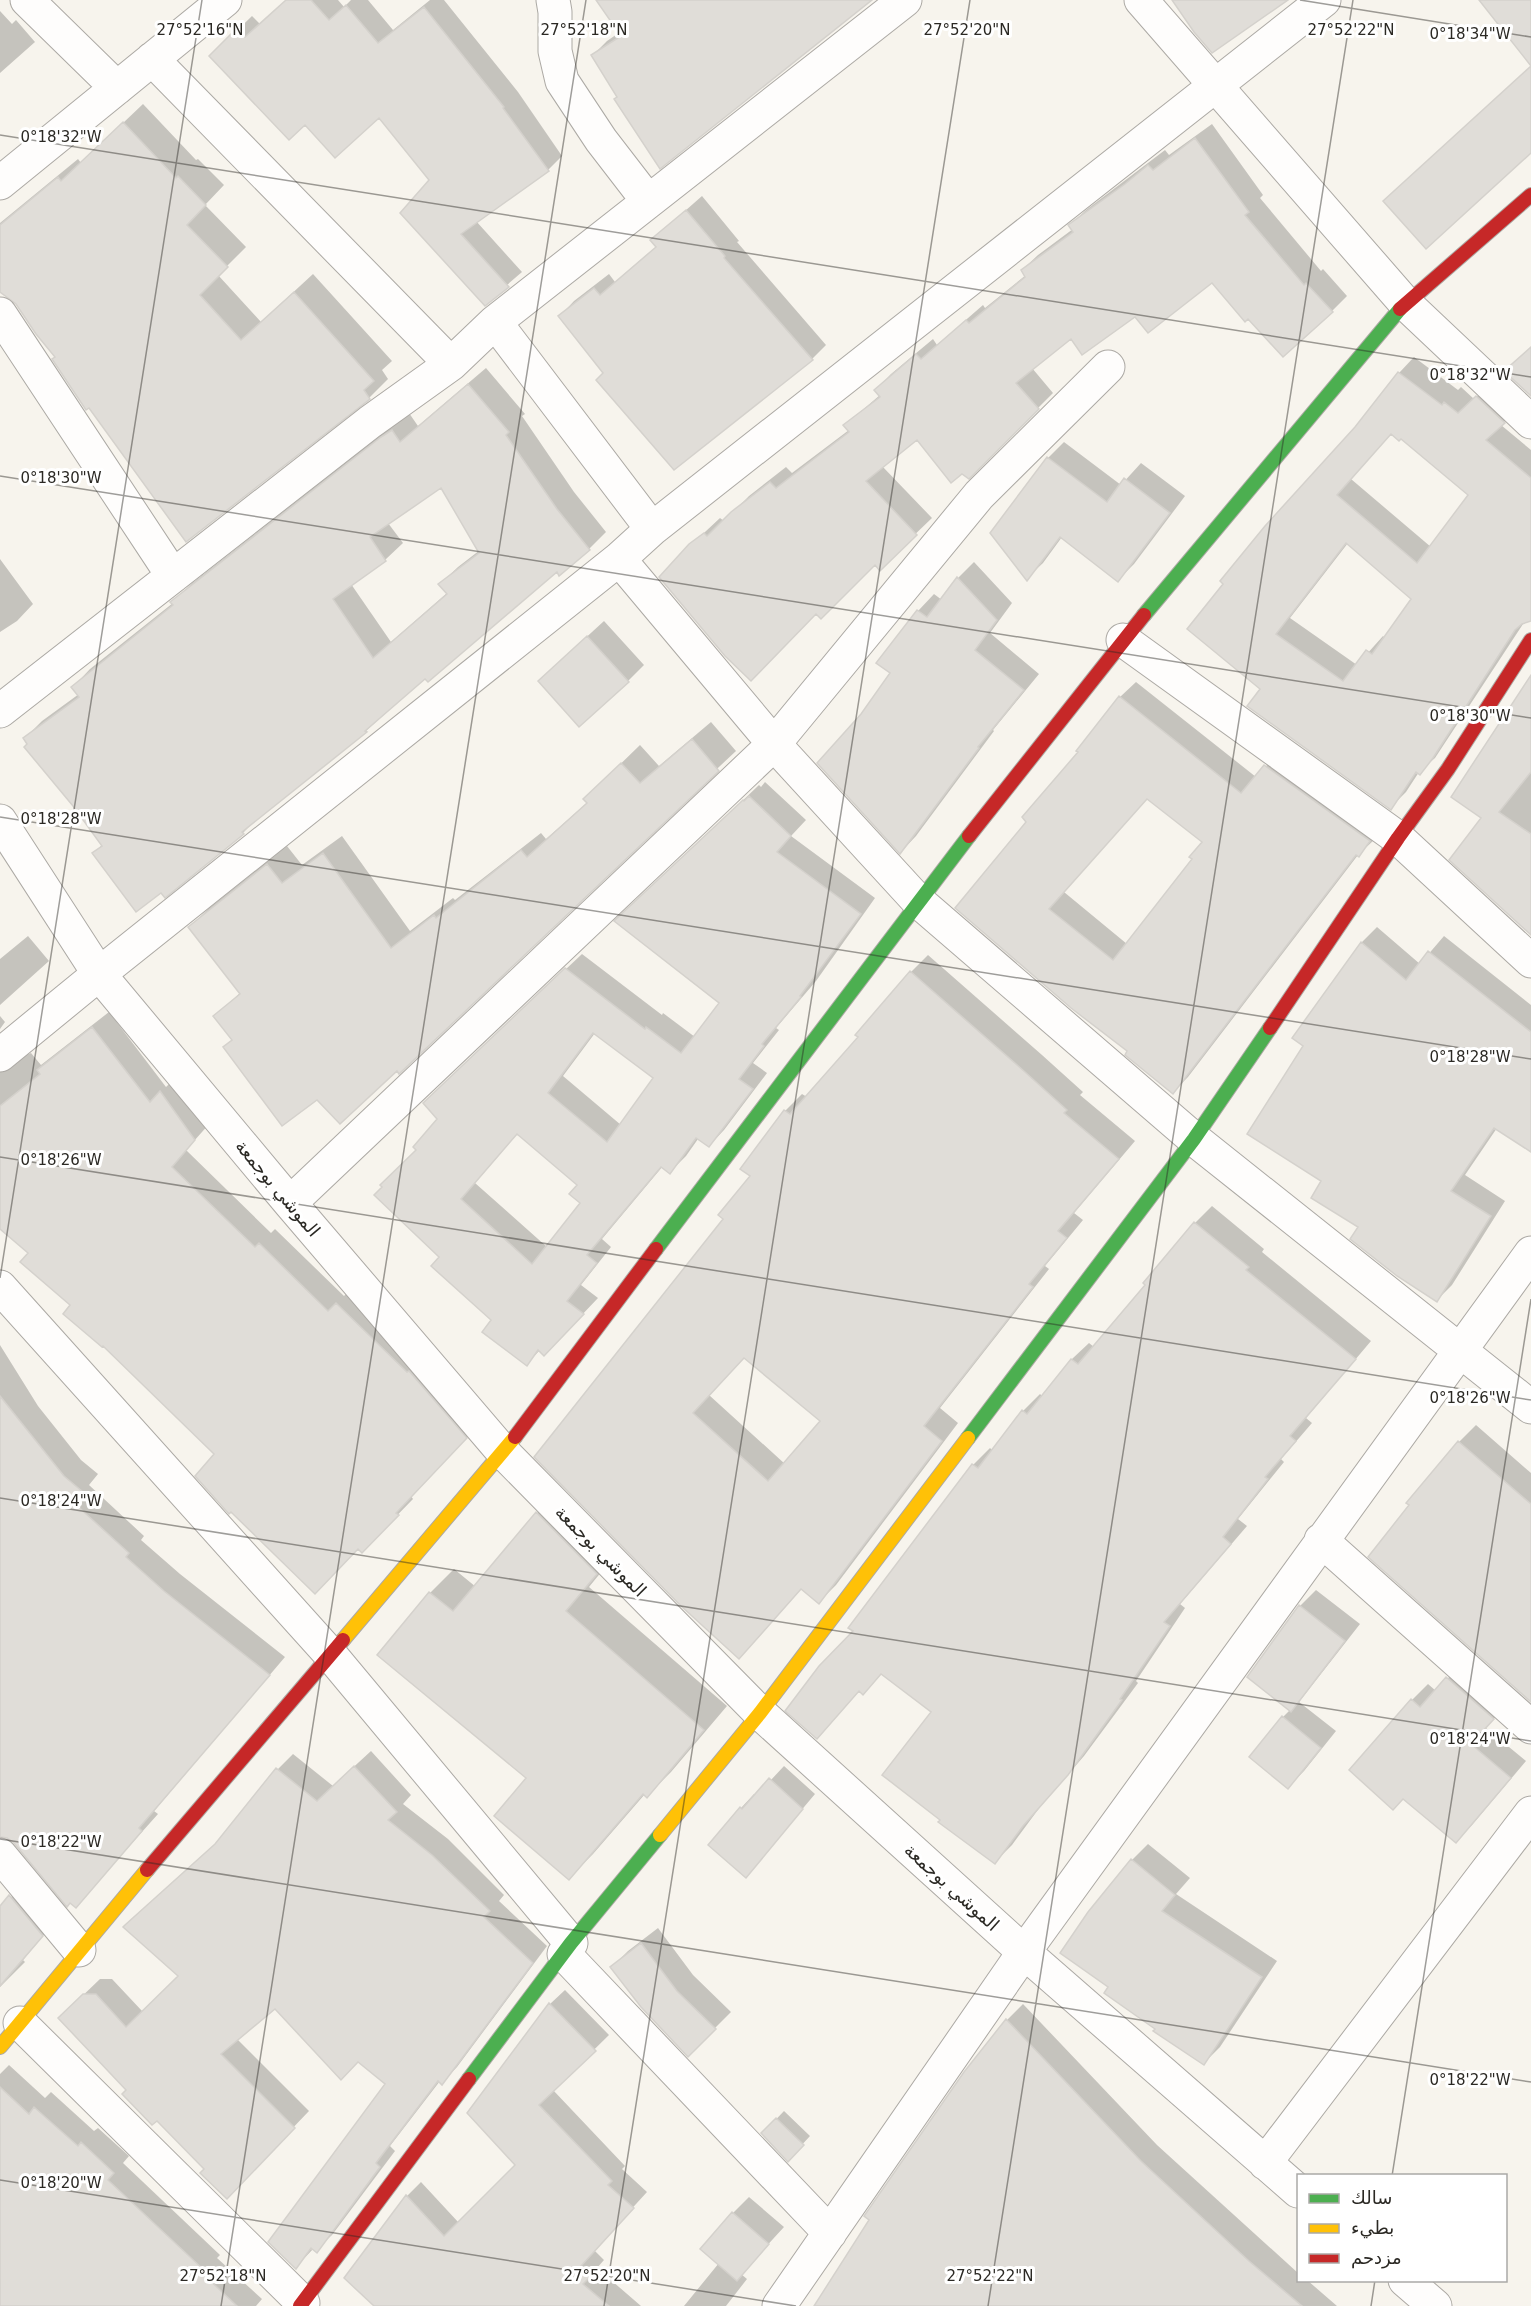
<svg xmlns="http://www.w3.org/2000/svg" width="1531" height="2306" viewBox="0 0 1531 2306" font-family="'DejaVu Sans',Vazirmatn,sans-serif">
	<style>
		.shadow { fill: #0003; fill-rule: evenodd }
		.building { fill: #e0ddd8; stroke: #d4d1cc; stroke-width: 1.5; fill-rule: evenodd }
		.lines { fill: none; stroke-linecap: round; stroke-linejoin: round }
		.street-casing { stroke: #aca9a4; stroke-width: 35 }
		.fast-casing { stroke: #aca9a4; stroke-width: 16 }
		.slow-casing { stroke: #aca9a4; stroke-width: 16 }
		.jam-casing { stroke: #aca9a4; stroke-width: 16 }
		.street { stroke: #fefdfc; stroke-width: 33 }
		.fast { stroke: #4caf50; stroke-width: 14 }
		.slow { stroke: #ffc107; stroke-width: 14 }
		.jam { stroke: #c62828; stroke-width: 14 }
		.ticks { fill: none; stroke: #2b2924; stroke-width: 1.5; stroke-opacity: 0.45 }
		.labels { text-anchor: middle; dominant-baseline: central; stroke-width: 6; stroke-linejoin: round; paint-order: stroke }
		.street-label { font-size: 18px; fill: #2b2924; stroke: #fff }
		.ticks-label { font-size: 15px; text-anchor: middle; fill: #2b2924; stroke: #fff; stroke-width: 6; stroke-linejoin: round; paint-order: stroke }
	</style>
	<rect width="100%" height="100%" fill="#f7f4ed"/>
	<path class="shadow" d="M287,0h51l6,7 7,-7h17l25,30 37,-30h14l74,92 44,64 -14,14 -72,51 46,51 -37,32 -54,-124 -52,-64 -74,7 -94,-67 41,-40 8,8z
		M597,0h273l-251,96 -27,-40 15,-15 13,-9z
		M0,11l12,13 4,-4 19,22 -35,31z
		M143,104l53,56 2,-1 26,26 -19,20 41,42 -28,28 43,47 52,-48 79,87 -10,9 6,9 -19,19 -312,-41 -20,-24 -37,-52v-58l78,-64 3,4z
		M1212,124l51,71 -3,3 61,73 2,-2 24,27 -15,15 -120,-31 -77,35 -64,22 -39,31 21,25 -84,84 -51,-39 -36,28 50,52 -52,50 -5,-5 -59,49 -125,-67 29,-27 4,3 25,-25 37,-29 6,6 57,-43 -4,-5 35,-30 -4,-5 15,-16 42,-35 4,6 46,-40 2,3 41,-33 -4,-5 16,-15 35,-26 -3,-4 16,-15 79,-60 4,5z
		M702,196l37,45 -2,1 89,103 -14,14 -208,14 -44,-57 14,-15 35,-27 6,8 42,-36 -5,-6z
		M1414,357l44,33 3,-3 13,12 19,-17 26,25 -18,18 30,25v170l-6,1 -90,137 -16,14 -13,20 -16,16 -128,-119 -73,-60 167,-201 43,-55zM1392,433l9,4 69,58 -39,52 -80,-68zM1348,543l65,56 -28,39 -2,-2 -26,29 -67,-47z
		M486,368l39,46 -3,2 52,76 32,40 -17,17 -32,21 -132,107 -59,54 -106,84 -17,18 -82,58 -67,-38 8,-8 -77,-107 17,-17 37,-27 -6,-7 17,-18 83,-66 17,-18 210,-165 9,-7 9,13zM441,486l39,64 -22,17 -18,17 7,9 -56,49 -40,-58 34,-24 18,-17 -15,-20z
		M1064,442l57,43 20,-22 44,33 -51,68 -16,16 -56,-43 -19,26 -16,15 21,-120z
		M0,559l33,45 -16,17 -17,11z
		M974,562l38,41 -22,30 49,41 -46,56 1,1 -78,105 -15,16 -39,-137 30,-42 -14,-11 40,-51 16,-17 8,6 16,-22z
		M604,621l40,44 -16,16 -72,-16z
		M1531,677v256l-48,-115z
		M1136,682l120,95 25,-27 93,90 -16,15 -170,222 -15,15 -43,-41 -173,-143 71,-86 92,-125zM1148,797l56,45 -10,17 -67,85 -63,-52z
		M711,722l25,29 -339,318 -80,29 -92,-51 8,-8 -18,-23 26,-24 -51,-65 18,-18 79,-63 15,19 40,-29 68,95 43,-33 2,2 86,-67 5,6 42,-37 15,-21 37,-36 19,21z
		M765,782l41,38 -15,16 84,62 -59,83 -40,47 3,2 -26,33 14,10 -43,57 -15,16 -11,-7 -12,17 -16,16 -7,-6 -61,73 9,8 -30,38 17,13 -38,40 -20,12 -13,14 -34,-44 -75,-170 21,-31 2,-32 141,-133 80,61 1,-2 32,24 27,-35 -90,-96 127,-121 2,2zM595,1033l60,45 -34,47 -58,-49zM518,1133l61,51 3,19 -35,44 -72,-64z
		M1377,927l43,37 24,-28 87,69v145l-34,-22 -32,47 40,26 -53,84 -15,15 -77,-73 -37,-46 -18,-136 -11,-7 68,-96z
		M28,936l21,25 -49,44v-46z
		M928,955l114,100 41,37 -3,3 55,46 -61,72 9,7 -38,46 4,3 -109,139 18,15 -122,162 -17,17 -17,-14 -46,52 -220,-183 189,-238 27,-44 33,-64 17,-17 5,3 53,-60 51,-65zM745,1356l77,65 -37,43 -76,-69z
		M109,1012l57,75 10,-10 34,46 -24,27 85,83 4,-4 69,67 8,-8 129,134 -70,74 2,3 -35,36 -162,-82 -144,-148 -42,-52 -30,-26v-178l19,9 12,-5 10,12z
		M0,1016l5,6 -5,7z
		M1212,1206l52,43 -2,3 109,89 -65,77 6,5 -31,36 3,3 -46,57 9,7 -67,78 5,4 -49,73 2,2 -54,73 -44,51 -28,38 -17,17 -62,-150 -51,-39 -19,20 -3,-3 -43,47 38,-106 118,-166 17,-17 3,3 30,-40 17,-17 3,3 29,-38 17,-16 5,4 53,-62 -2,-2 50,-60z
		M0,1345l38,61 43,54 17,14 -9,11 55,51 -3,4 39,34 105,83 -131,154 4,3 -82,92 -61,-64 -15,-8z
		M1476,1425l55,48v227l-72,-258z
		M561,1490l59,59 -31,38 138,119 -56,66 -24,24 -2,-2 -52,60 -24,24 -41,-101 -149,-122 51,-62 24,-24 22,18 61,-74z
		M1316,1590l44,34 -61,78 37,29 -32,40 -16,16 -5,-70 8,-8 -42,-32 51,-71z
		M1463,1662l45,40 -22,26 40,33 -54,64 -16,16 -53,-44 9,-97 16,-16 8,7z
		M371,1751l40,44 -8,9 45,35 56,56 -5,6 48,45 -90,121 -15,16 -2,-2 -50,65 5,5 -63,84 -16,15 -2,-2 -18,19 91,-183 -29,-24 -83,-53 -38,32 72,72 -67,70 -36,-12 -78,-79 -52,-88 24,-23h12l31,33 37,-36 41,-137 57,-70 15,-15 40,32z
		M784,1766l31,28 -69,82 -36,-32 31,-36 13,-14 2,2z
		M1148,1844l42,34 -14,16 101,67 -57,86 -16,16 -94,-76 22,-127z
		M26,1881l31,38 -34,41 2,2 -25,25v-78z
		M658,1928l35,47 38,37 -43,43 -76,-88 16,-16z
		M565,1990l44,45 -56,55 72,76 -3,3 25,23 -53,58 10,10 -7,8 44,38h-265l31,-110 14,-14 38,41 58,-58 -48,-52 81,-109z
		M1023,2004l134,141 141,128v7h9l30,26h-521l191,-286z
		M9,2065l36,33 6,-6 43,39 4,-3 31,28 -6,7 97,92 -3,3 45,41 -6,7h-256v-232z
		M784,2111l26,25 -22,24 -25,-27z
		M749,2197l35,30 -43,47 6,5 -21,27h-42l35,-43 14,-50z"/>
	<path class="building" d="M286,0h25l18,20 17,-15 32,38 46,-36 80,100 -1,1 46,63 -88,63 48,53 -24,19 -85,-93 29,-33 -50,-62 -44,40 -30,-33 -16,15 -80,-84 27,-27 9,8z
		M596,0h276l-212,169 -46,-70 3,-2 -26,-42 30,-19z
		M1172,0h116l-76,53 -18,-21z
		M1479,0h52v66z
		M1531,66v87l-105,96 -43,-48z
		M123,122l53,56 2,-2 28,29 -19,20 41,42 -28,28 41,45 53,-48 80,89 -10,9 6,9 -184,143 -97,-134 -3,2 -34,-51 3,-2 -19,-23 -20,-30 -16,-12v-67l58,-48 3,4z
		M1195,138l54,74 -4,3 59,70 2,-2 27,29 -50,45 -35,-38 -3,3 -33,-39 -64,50 -13,-16 -53,38 -11,-16 -55,44 23,26 -70,70 -7,-5 -11,9 -34,-43 -51,41 51,54 -37,36 -5,-6 -54,54 -5,-5 -65,67 -26,-25 -66,-79 30,-33 15,-11 3,3 24,-24 39,-30 6,6 73,-56 -6,-7 37,-28 -6,-7 42,-36 5,5 45,-39 3,3 56,-46 -4,-7 52,-38 -5,-7 57,-41 23,-19 5,5z
		M686,210l39,46 -1,2 89,102 -139,110 -78,-90 7,-7 -45,-57 36,-28 6,7 56,-48 -6,-7z
		M1531,347v49l-27,-25z
		M1398,372l44,33 2,-3 14,11 18,-17 29,27 -19,17 45,38v143l-9,3 -7,6 -82,128 -13,17 -4,-3 -25,38 -144,-104 13,-17 -73,-60 36,-45 -3,-3 45,-55 90,-99zM1391,434l8,7 2,-2 67,56 -51,68 -80,-68zM1346,543l65,56 -39,55 -6,-4 -23,31 -67,-47z
		M468,384l41,48 -3,3 51,74 33,41 -31,26 -2,-4 -129,110 -3,-3 -60,52 2,1 -125,100 2,2 -79,64 -4,-5 -25,19 -44,-59 10,-7 -29,-40 -49,-59 3,-3 -4,-6 56,-41 -8,-10 102,-82 -3,-3 211,-165 11,-7 8,12zM441,488l38,65 -41,31 9,10 -74,64 -40,-59 53,-38 -16,-24z
		M1047,457l60,45 17,-24 46,35 -52,69 -58,-45 -33,44 -37,-48z
		M957,577l40,43 -22,30 49,40 -46,57 1,1 -79,106 -83,-91 44,-49 29,-41 -14,-10 41,-53 10,7z
		M587,636l42,46 -50,45 -41,-46z
		M1531,675v97l-32,40 32,22v101l-82,-75 32,-42 -30,-21z
		M1119,696l122,97 23,-28 106,76 -11,16 -3,-2 -183,239 -48,-39 2,-4 -56,-43 -116,-100 71,-86 -4,-5 56,-65 -2,-1zM1147,799l55,43 -13,15 3,2 -79,101 -64,-51z
		M692,739l27,32 -320,303 -2,-3 -57,53 -23,-24 -35,26 -59,-79 9,-7 -19,-24 27,-22 -52,-67 79,-63 15,19 41,-30 68,95 43,-33 2,3 85,-68 6,7 60,-54 -4,-4 38,-36 19,20z
		M749,796l42,40 -14,16 84,62 -61,82 1,1 -39,47 2,2 -25,33 14,10 -44,58 -13,-9 -26,36 -9,-7 -74,88 10,8 -30,38 17,13 -40,42 -6,-6 -11,16 -45,-34 9,-12 -60,-54 8,-9 -65,-62 8,-8 -2,-2 36,-35 -3,-3 24,-28 -14,-16 142,-135 80,61 1,-2 35,26 38,-50 -105,-82 129,-121 1,1zM593,1033l60,45 -46,64 -59,-49zM517,1134l60,51 -8,9 11,9 -48,61 -71,-65z
		M1361,942l45,38 22,-29 103,81v120l-37,-24 -43,63 40,25 -54,86 -40,-26 -47,-37 8,-12 -47,-29 10,-17 -74,-47 56,-88 -11,-8z
		M910,971l115,101 42,38 -3,3 55,46 -61,72 9,7 -38,46 4,3 -109,139 18,15 -123,163 -18,-15 -62,70 -58,-53 -147,-149 189,-238 -5,-4 32,-39 -10,-7 44,-59 6,4 68,-77 -3,-2zM744,1358l76,63 -52,60 -75,-68z
		M92,1027l58,75 10,-11 35,49 -23,27 83,80 4,-4 69,68 8,-8 71,69 2,-1 58,67 -71,75 3,2 -37,38 -4,-4 -43,45 -84,-82 -2,2 -34,-38 19,-22 -111,-108 -1,1 -39,-33 7,-9 -50,-43 8,-9 -28,-24v-123l40,-32 -3,-4z
		M1194,1222l55,45 -3,3 110,89 -66,77 6,5 -31,36 3,2 -45,58 8,7 -67,78 6,4 -50,73 2,1 -54,75 -45,51 -28,38 -57,-42 2,-2 -58,-45 49,-63 -50,-38 -18,21 -4,-4 -42,48 -32,-28 34,-45 34,-35 -5,-3 124,-164 6,4 44,-58 5,4 44,-55 7,5 67,-79 -2,-2z
		M0,1396l64,80 19,16 -10,10 56,51 -3,4 38,34 106,84 -131,153 3,3 -66,77 -6,-5 -3,4 -53,-64 -7,-5 -7,-1z
		M1458,1441l73,63v198l-163,-145 41,-52 -3,-2z
		M536,1512l61,62 -31,37 138,119 -57,68 -4,-4 -74,86 -75,-64 32,-38 -149,-123 52,-63 24,19z
		M1299,1605l46,36 -54,71 -44,-35z
		M1446,1677l48,42 -23,25 40,34 -55,65 -53,-44 -10,11 -44,-40 62,-71 9,8z
		M1282,1716l39,32 -33,41 -39,-32z
		M354,1766l43,46 -9,8 44,35 58,56 -6,6 49,46 -91,122 -4,-4 -62,82 4,4 -63,86 -6,-5 -15,21 -28,-27 117,-158 -27,-22 -17,18 -66,-71 -54,45 74,74 -68,71 -27,-26 4,-4 -47,-48 -5,4 -30,-31 4,-4 -68,-72 25,-24h13l30,33 52,-51 -55,-49 2,-2 90,-81 61,-76 41,33z
		M769,1778l34,31 -57,69 -38,-33 32,-38 2,2z
		M1131,1859l44,36 -13,16 100,66 -58,88 -51,-34 2,-2 -51,-36 4,-6 -48,-34 28,-41z
		M9,1895l34,41 -43,50v-80z
		M641,1943l36,48 39,38 -28,28 -47,-50 -31,-40z
		M549,2003l47,48 -57,54 73,76 -4,4 26,23 -53,58 10,10 -8,8 26,22h-235l-30,-28 62,-83 38,41 71,-71 -48,-52z
		M1006,2019l135,142 108,100 53,45h-488l55,-86 -5,-4 100,-144z
		M0,2087l29,27 5,-7 44,39 3,-4 33,31 -6,7 97,91 -2,3 34,32h-237z
		M776,2118l28,27 -16,17 -27,-29z
		M732,2212l37,32 -32,37 -37,-32z"/>
	<g class="lines">
		<defs>
			<path id="street" d="M27,0l90,88
				M553,0l2,12v39l7,30 39,59 47,61
				M1141,0l264,303 126,119
				M152,59l299,305
				M0,183l225,-183
				M0,314l173,262
				M495,322l157,207
				M619,559l155,185 144,157 276,238 337,268
				M1123,640l275,198 133,123
				M0,711l370,-289 81,-58 44,-42 410,-322
				M0,821l99,153 191,229 213,249 257,261 264,239 274,239
				M0,1055l99,-81 520,-415 33,-30 672,-529
				M290,1203l484,-459 205,-249 129,-128
				M0,1287l330,367 241,289
				M1321,1540l210,187
				M0,1855l79,95
				M564,1954l266,279
				M20,2023l283,280
				M1265,2163l266,-350
				M1405,2280l30,26
				M779,2306l245,-354 507,-699"/>
			<path id="fast" d="M1144,615l256,-306
				M656,1249l313,-413
				M968,1438l226,-299 76,-111
				M469,2079l102,-136 89,-108"/>
			<path id="slow" d="M343,1640l172,-203
				M660,1835l100,-122 208,-275
				M0,2047l147,-177"/>
			<path id="jam" d="M1400,309l131,-114
				M969,836l175,-221
				M1270,1028l128,-190 50,-69 83,-129
				M515,1437l141,-188
				M147,1870l196,-230
				M300,2306l169,-227"/>
		</defs>
		<use href="#street" class="street-casing"/>
		<use href="#fast" class="fast-casing"/>
		<use href="#slow" class="slow-casing"/>
		<use href="#jam" class="jam-casing"/>
		<use href="#street" class="street"/>
		<use href="#fast" class="fast"/>
		<use href="#slow" class="slow"/>
		<use href="#jam" class="jam"/>
	</g>
	<path class="ticks" d="M1300,0l231,37M0,135l1531,242M0,476l1531,242M0,817l1531,242M0,1157l1531,243M0,1278l202,-1278M0,1498l1531,243M0,1839l1531,243M1392,2176l139,-877M0,2180l796,126M221,2306l365,-2306M604,2306l366,-2306M988,2306l365,-2306M1371,2306l4,-26"/>
	<g class="labels">
		<g class="street-label">
			<text transform="translate(278 1188) rotate(50)">الموشي بوجمعة</text>
			<text transform="translate(601 1551) rotate(45)">الموشي بوجمعة</text>
			<text transform="translate(952 1887) rotate(42)">الموشي بوجمعة</text>
		</g>
	</g>
	<g class="ticks-label">
		<text x="584" y="35">27°52'18"N</text>
		<text x="967" y="35">27°52'20"N</text>
		<text x="1351" y="35">27°52'22"N</text>
		<text x="200" y="35">27°52'16"N</text>
		<text x="1470" y="39">0°18'34"W</text>
		<text x="61" y="142">0°18'32"W</text>
		<text x="1470" y="380">0°18'32"W</text>
		<text x="61" y="483">0°18'30"W</text>
		<text x="1470" y="721">0°18'30"W</text>
		<text x="61" y="824">0°18'28"W</text>
		<text x="1470" y="1062">0°18'28"W</text>
		<text x="61" y="1165">0°18'26"W</text>
		<text x="1470" y="1403">0°18'26"W</text>
		<text x="61" y="1506">0°18'24"W</text>
		<text x="1470" y="1744">0°18'24"W</text>
		<text x="61" y="1847">0°18'22"W</text>
		<text x="1470" y="2085">0°18'22"W</text>
		<text x="61" y="2188">0°18'20"W</text>
		<text x="223" y="2281">27°52'18"N</text>
		<text x="607" y="2281">27°52'20"N</text>
		<text x="990" y="2281">27°52'22"N</text>
	</g>
	<rect x="1297" y="2174" width="210" height="108" fill="#ffffff" stroke="#aaa9a7" stroke-width="1.5"/>
	<rect x="1309" y="2194" width="30" height="9" fill="#4caf50" stroke="#aaa9a7" stroke-width="1.5"/>
	<text x="1351" y="2204" font-size="18" fill="#2b2924">سالك</text>
	<rect x="1309" y="2224" width="30" height="9" fill="#ffc107" stroke="#aaa9a7" stroke-width="1.5"/>
	<text x="1351" y="2234" font-size="18" fill="#2b2924">بطيء</text>
	<rect x="1309" y="2254" width="30" height="9" fill="#c62828" stroke="#aaa9a7" stroke-width="1.5"/>
	<text x="1351" y="2264" font-size="18" fill="#2b2924">مزدحم</text>
</svg>
